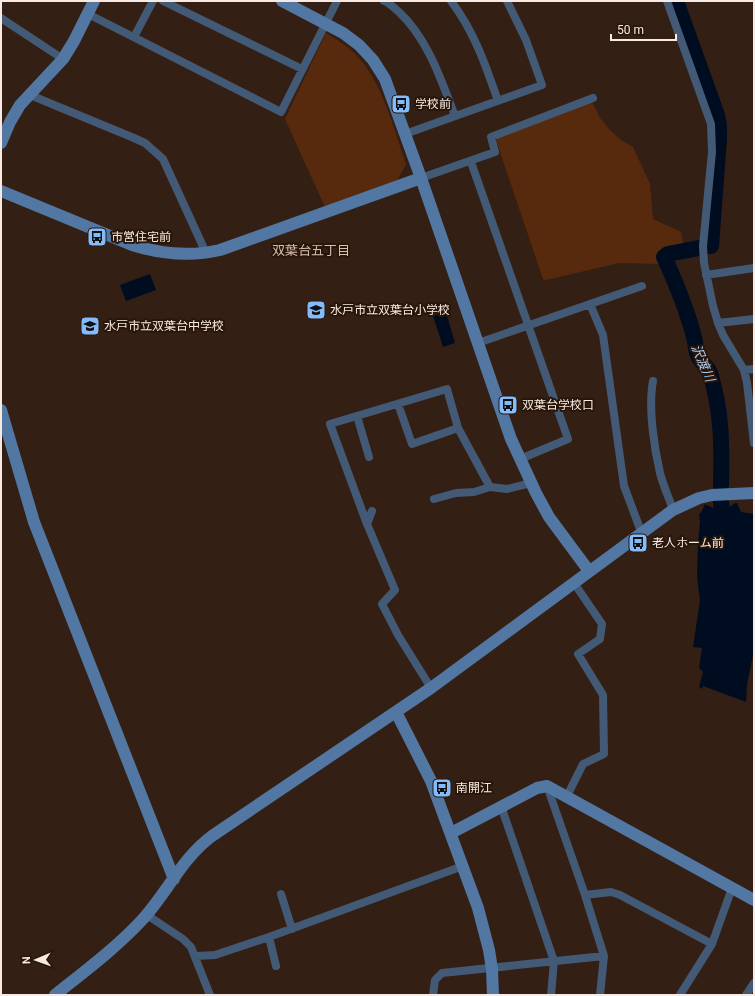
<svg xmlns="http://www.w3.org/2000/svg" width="755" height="996" viewBox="0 0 755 996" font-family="Roboto,'Noto Sans JP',sans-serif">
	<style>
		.green { fill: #582a0d }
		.water { fill: #000d20 }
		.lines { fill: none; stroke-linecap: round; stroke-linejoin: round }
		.river { stroke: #000d20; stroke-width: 16 }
		.street { stroke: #425a75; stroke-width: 8 }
		.secondary { stroke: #5177a2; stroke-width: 12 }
		.labels { text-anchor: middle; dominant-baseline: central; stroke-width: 4; stroke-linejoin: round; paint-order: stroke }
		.poi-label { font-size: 12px; fill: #f8eae2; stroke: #29160b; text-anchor: start }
		.neighbourhood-label { font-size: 13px; fill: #dabfb1; stroke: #29160b }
		.water-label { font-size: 13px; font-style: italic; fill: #accaed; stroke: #29160b }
	</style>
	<rect width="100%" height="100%" fill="#341f14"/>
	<path class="green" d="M326,33c11,7 23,14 32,24 25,27 36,73 48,107l-9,17 -72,26 -40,-88z
		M592,102l8,16 9,11 12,11 12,7 17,37 3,35 28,13 3,17 -24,3 3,12 -44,-1 -73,17 -3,-1 -47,-139 2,-3z"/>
	<path class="water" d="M150,274l6,16 -30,11 -6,-16z
		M446,312l9,31 -12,4 -10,-31z
		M735,503h2l4,9 13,2v137l-7,33 -1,18 -43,-16 -1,3 -3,-2 4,-15 -4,-4 3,-20 -9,-1 7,-47 -3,-23 1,-34 2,-21 -1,-8 2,-1 4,-9c10,6 21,7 30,-1z"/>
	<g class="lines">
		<path class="river" d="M676,1l41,114 2,11v13l-8,107h-3
			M699,248l-31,6 -4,3c12,26 23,53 30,80 2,6 1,13 4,18 2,7 9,11 12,18 12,38 12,74 11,112
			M721,502l2,28"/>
		<path class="street" d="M163,1l139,68
			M384,1c6,2 10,7 15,11 29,27 42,68 56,104
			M451,1c23,30 35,65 47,100
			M667,1l44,123 1,28 -9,94 1,17 9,43 5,17 5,12 21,35 3,13 7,60
			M88,14l193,98 56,-111
			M1,18l62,41
			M134,37l19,-36
			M30,95l104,43 11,5 18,16 43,94
			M405,134l137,-49 -16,-45 -19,-39
			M471,162l97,277 -48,20
			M421,178l74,-26 -4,-15 102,-39
			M706,275l48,-7
			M590,304l13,31 21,151 18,48
			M718,323l36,-4
			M478,343l164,-57
			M744,370l10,-1
			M653,381c-5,26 1,66 7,92 3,12 9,25 13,37
			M398,404l14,40 46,-16
			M357,416l12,41
			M434,499l22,-6 18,-1 16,-5
			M372,511l-5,13 28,66 -13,14 16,31 33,53
			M367,524l-37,-100 117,-35 11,39 32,59 17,2 24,-6
			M547,786l38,109 19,61 -4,39
			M567,796l16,-32 21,-10 -1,-59 -25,-41 22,-15 2,-15 -28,-41
			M501,806l53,155 -3,34
			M281,894l11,35
			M585,895l26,-3 9,3 92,49
			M147,915l36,24 8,8 19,48
			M269,937l7,29
			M196,956l19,-1 54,-18 194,-71
			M433,995l2,-15 7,-7 162,-17
			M680,995l32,-51 20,-56
			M746,995l8,-12"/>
		<path class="secondary" d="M282,1l61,32 16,12 14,15 12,19 36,99 90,261 25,54 13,24 40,54
			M1,143l9,-21 10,-17 43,-46 11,-18 20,-40
			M1,191l131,54c29,9 58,12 88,5l201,-72
			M1,410l33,112 140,357
			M396,712l35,69 47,127 11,42 3,19 1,26
			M451,833l86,-45 10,-2 207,114
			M55,995c30,-24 61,-47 87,-75 25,-27 40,-62 70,-84l219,-148 242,-178 26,-12 13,-3 42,-2"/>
	</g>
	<defs>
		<symbol id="bus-square" viewBox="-11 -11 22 22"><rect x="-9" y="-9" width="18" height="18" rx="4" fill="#84bcfb" stroke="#29160b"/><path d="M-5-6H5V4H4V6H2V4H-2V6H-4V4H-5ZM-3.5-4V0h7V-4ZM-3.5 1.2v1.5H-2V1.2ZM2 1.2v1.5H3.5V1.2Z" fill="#111"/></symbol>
		<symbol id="school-square" viewBox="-11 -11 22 22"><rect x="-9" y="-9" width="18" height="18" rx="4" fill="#84bcfb" stroke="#29160b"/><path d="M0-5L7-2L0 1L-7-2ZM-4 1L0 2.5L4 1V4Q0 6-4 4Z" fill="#111"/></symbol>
	</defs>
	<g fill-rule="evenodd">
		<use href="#bus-square" x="390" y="93" width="22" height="22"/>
		<use href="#bus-square" x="86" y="226" width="22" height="22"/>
		<use href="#school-square" x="305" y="299" width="22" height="22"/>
		<use href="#school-square" x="79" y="315" width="22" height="22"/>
		<use href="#bus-square" x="497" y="394" width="22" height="22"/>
		<use href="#bus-square" x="627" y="532" width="22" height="22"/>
		<use href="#bus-square" x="431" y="777" width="22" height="22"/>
	</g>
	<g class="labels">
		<g class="poi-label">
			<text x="415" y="104">学校前</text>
			<text x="111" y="237">市営住宅前</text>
			<text x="330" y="310">水戸市立双葉台小学校</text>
			<text x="104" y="326">水戸市立双葉台中学校</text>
			<text x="522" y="405">双葉台学校口</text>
			<text x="652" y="543">老人ホーム前</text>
			<text x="456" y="788">南開江</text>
		</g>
		<g class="neighbourhood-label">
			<text x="311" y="250">双葉台五丁目</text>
		</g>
		<g class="water-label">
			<text transform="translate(703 363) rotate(67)">沢渡川</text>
		</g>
	</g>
	<rect width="755" height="996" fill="none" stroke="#f8eae2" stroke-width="4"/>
	<g transform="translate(36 960) rotate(268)" stroke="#29160b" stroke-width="3" paint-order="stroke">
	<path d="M0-3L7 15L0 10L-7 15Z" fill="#f8eae2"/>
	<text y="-6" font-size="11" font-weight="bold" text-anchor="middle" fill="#f8eae2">N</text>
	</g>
	<path d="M611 34v6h65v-6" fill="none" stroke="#f8eae2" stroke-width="2"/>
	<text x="617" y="34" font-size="12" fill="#f8eae2" stroke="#29160b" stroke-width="3" paint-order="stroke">50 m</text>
</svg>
